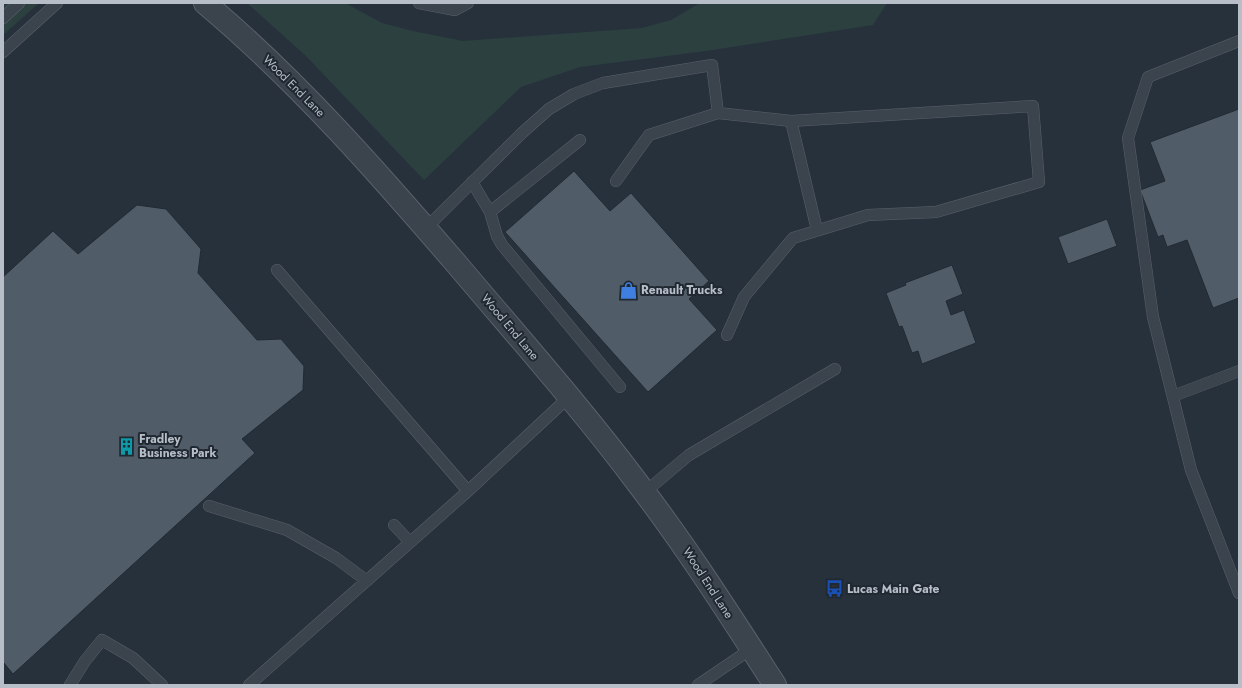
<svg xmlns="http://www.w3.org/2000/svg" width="1242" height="688" viewBox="0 0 1242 688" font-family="Jost,sans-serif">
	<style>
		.green { fill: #2c4040 }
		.building { fill: #505c67; stroke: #222a34 }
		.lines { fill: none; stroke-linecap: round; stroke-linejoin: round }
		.service-casing { stroke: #59616b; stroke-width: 12 }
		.tertiary-casing { stroke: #59616b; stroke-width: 24 }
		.service { stroke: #3b434d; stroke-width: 11 }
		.tertiary { stroke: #3b434d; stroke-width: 22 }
		.labels { text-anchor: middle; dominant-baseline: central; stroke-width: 4; stroke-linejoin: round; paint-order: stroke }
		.street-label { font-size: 12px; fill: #b7bec8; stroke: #202832 }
		.poi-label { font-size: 12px; font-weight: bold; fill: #b7bec8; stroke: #202832; text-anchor: start }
	</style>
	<rect width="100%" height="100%" fill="#27313c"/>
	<path class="green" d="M3,3h36l-36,32z
		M247,3h98l37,20 31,8 50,10 179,-13 29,-8 29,-17h187l-14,22 -167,26 -126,16 -59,20 -97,93 -118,-124z"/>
	<path class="building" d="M1239,109v189l-26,10 -26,-68 -20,7 -4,-12 -5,2 -18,-47 25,-9 -15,-39z
		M574,171l36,40 21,-18 78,88 -20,18 28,31 -69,62 -143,-160z
		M137,205l29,4 35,40 -3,24 59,67 24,-1 23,27 -1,24 -61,49 13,14 -242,221 -10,-12v-385l50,-46 25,23z
		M1107,219l10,27 -49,18 -10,-27z
		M952,265l11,29 -17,7 5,14 13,-5 12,33 -54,21 -4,-13 -6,2 -10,-27 -3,1 -13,-34 20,-8 -1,-2z"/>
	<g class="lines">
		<defs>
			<path id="service" d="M419,3l36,7 13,-7
				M3,18l16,-15
				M1239,41l-91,36 -20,61 25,179 38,153 48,123
				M3,52l54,-49
				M718,113l73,8 242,-15 6,76 -103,30 -68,3 -75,23 -49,59 -17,38
				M791,121l26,109
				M472,182l18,30 7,24 5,9 118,142
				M490,212l90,-72
				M426,228l96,-95 27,-24 25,-15 29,-11 109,-18 6,48 -69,22 -33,46
				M277,270l191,221
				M1173,396l66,-25
				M645,492l44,-37 146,-86
				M209,506l78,24 49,28 31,23
				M394,525l16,17
				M70,685l15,-24 17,-21 31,18 29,27
				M249,685l219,-194 101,-94
				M698,685l53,-36"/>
			<path id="tertiary" d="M205,3c94,79 175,172 255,265 60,71 123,142 179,217 49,64 92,132 136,200"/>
		</defs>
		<use href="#service" class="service-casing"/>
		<use href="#tertiary" class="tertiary-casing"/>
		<use href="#service" class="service"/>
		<use href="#tertiary" class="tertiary"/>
	</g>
	<defs>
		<symbol id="shop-bare" viewBox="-9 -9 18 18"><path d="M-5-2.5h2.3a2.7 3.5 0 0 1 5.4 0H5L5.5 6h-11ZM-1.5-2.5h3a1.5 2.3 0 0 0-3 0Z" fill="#3f7fe0" stroke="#202832" stroke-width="2.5" paint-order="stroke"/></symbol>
		<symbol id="building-bare" viewBox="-9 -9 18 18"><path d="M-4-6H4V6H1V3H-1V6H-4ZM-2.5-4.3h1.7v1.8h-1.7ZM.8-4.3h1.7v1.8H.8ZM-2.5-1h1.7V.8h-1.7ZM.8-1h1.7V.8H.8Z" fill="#0f9aa8" stroke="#202832" stroke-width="2.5" paint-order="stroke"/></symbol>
		<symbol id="bus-bare" viewBox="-9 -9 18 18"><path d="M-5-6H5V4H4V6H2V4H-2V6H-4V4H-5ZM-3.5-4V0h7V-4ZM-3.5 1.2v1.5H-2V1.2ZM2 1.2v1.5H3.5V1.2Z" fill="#1a4fb4" stroke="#202832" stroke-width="2.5" paint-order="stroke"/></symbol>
	</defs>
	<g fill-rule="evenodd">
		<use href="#shop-bare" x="616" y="278" width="25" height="25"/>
		<use href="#building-bare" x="114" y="434" width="25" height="25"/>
		<use href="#bus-bare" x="822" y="576" width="25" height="25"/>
	</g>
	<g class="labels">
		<g class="street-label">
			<text transform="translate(294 86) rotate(45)">Wood End Lane</text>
			<text transform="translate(510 327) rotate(50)">Wood End Lane</text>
			<text transform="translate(708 583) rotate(57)">Wood End Lane</text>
		</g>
		<g class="poi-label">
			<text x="641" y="290">Renault Trucks</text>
			<text x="139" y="439">Fradley<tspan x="139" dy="14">Business Park</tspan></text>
			<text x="847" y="589">Lucas Main Gate</text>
		</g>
	</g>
	<rect width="1242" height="688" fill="none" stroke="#b7bec8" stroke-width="8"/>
</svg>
